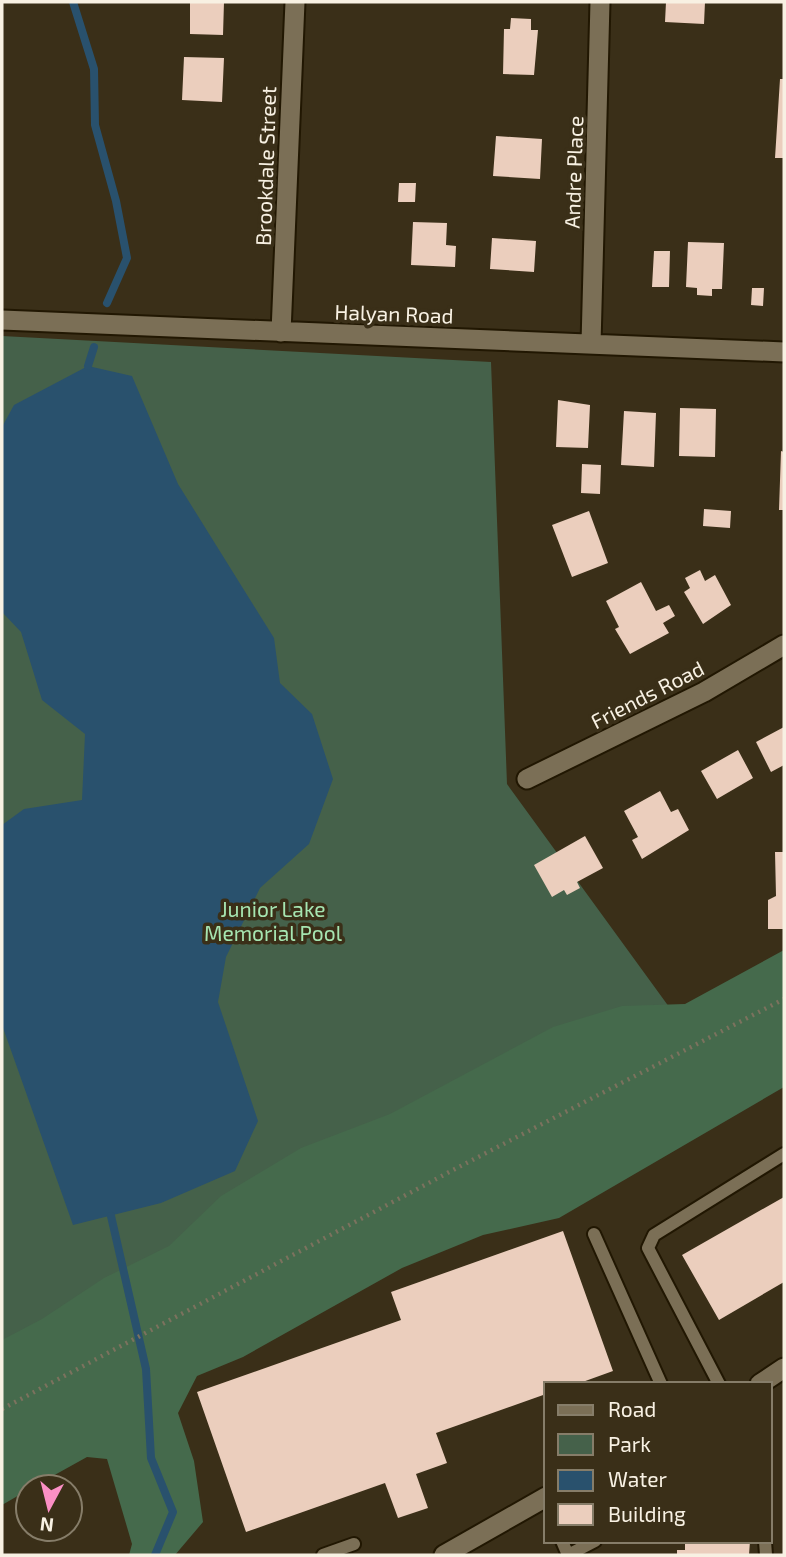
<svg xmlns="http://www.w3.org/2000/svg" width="786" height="1557" viewBox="0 0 786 1557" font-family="'Exo 2',sans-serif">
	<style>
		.green { fill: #45614a }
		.forest { fill: #456a4c }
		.water { fill: #29516d }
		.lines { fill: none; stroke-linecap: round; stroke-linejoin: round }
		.stream { stroke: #29516d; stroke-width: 8 }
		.building { fill: #ebcebd }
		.service-casing { stroke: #211702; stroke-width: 16 }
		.minor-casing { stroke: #211702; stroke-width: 23 }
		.path { stroke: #7c725e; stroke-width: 4.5; stroke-dasharray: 2 5; stroke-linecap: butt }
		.service { stroke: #7b6f56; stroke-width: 12 }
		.minor { stroke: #7b6f56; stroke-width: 19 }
		.labels { text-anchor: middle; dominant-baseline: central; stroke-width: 7; stroke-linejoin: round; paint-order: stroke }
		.street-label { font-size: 21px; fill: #f8f1e3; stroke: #3a2f18 }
		.park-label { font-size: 21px; fill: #a6e5b1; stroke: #3a2f18 }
	</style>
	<rect width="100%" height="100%" fill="#3a2f18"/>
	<path class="green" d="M2,336l489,26 16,422 165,227 -670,366z"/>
	<path class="forest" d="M784,950v137l-225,131 -76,17 -81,33 -159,89 -46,19 -19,37 16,48 9,61 -28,33h-46l3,-11 -25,-85 -20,-2 -54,30h-5v3l-26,15v-165l40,-21 62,-41 65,-32 52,-50 80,-48 89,-34 163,-87 69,-21 63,-2z"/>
	<path class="water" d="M88,366l44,10 46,108 96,154 6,45 32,31 21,65 -24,65 -49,44 -34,69 -8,45 40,119 -23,50 -74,32 -88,22 -71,-200v-200l22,-16 58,-9 3,-66 -43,-34 -21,-68 -19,-20v-185l12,-22z"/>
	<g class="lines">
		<path class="stream" d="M73,2l21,67 1,56 21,76 11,57 -20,45
			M88,366l6,-19
			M111,1216l35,153 5,89 22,54 -18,43"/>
	</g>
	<path class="building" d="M190,2h34l-1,33 -33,-1z
		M666,2h39l-1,22 -39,-2z
		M511,18l20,1v11h7l-4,45 -31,-1 1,-45h6z
		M184,57l40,1 -2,44 -40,-2z
		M780,79h4v79h-9z
		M496,136l46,3 -2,40 -47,-3z
		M399,183h17l-1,19h-17z
		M413,222l34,1 -1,22 10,1 -1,21 -44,-2z
		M492,238l44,3 -2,31 -44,-3z
		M688,242l36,1 -2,46h-10v7l-15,-1v-7l-11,-1z
		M654,251h16l-1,36h-17z
		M752,288h12l-1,18 -12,-1z
		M558,400l32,5 -2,43 -32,-1z
		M680,408l36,1 -1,48 -36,-1z
		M624,411l32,2 -2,54 -33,-2z
		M781,451l3,1v58h-5z
		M582,464l19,1 -1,29 -19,-1z
		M704,509l27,2 -1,17 -27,-2z
		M589,511l19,52 -36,14 -20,-52z
		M700,570l5,11 10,-6 16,30 -28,19 -19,-32 6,-4 -5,-10z
		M641,582l15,29 13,-6 6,11 -12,7 6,10 -39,21 -15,-25 4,-2 -13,-26z
		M784,727v38l-13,7 -15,-30z
		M738,750l15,28 -36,21 -16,-28z
		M660,791l11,21 7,-3 11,21 -47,29 -10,-19 6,-3 -14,-26z
		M585,836l18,32 -26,14 3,6 -13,7 -3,-5 -12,7 -18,-32z
		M775,852h9v77h-16v-29l8,-4z
		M784,1197v85l-65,38 -37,-65z
		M563,1231l50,140 -36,13h-31v10l-110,39 11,30 -31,11 12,34 -30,10 -13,-35 -139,49 -49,-140 204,-72 -10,-28z
		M685,1541h65l-1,14h-72v-5h8z"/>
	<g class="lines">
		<defs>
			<path id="service" d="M594,1234l67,150
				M719,1384l-71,-136 6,-13 130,-81
				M562,1541l6,14 27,-14
				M765,1541l1,14
				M323,1555l31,-11"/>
			<path id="minor" d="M2,320l782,32
				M281,332l14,-330
				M591,344l9,-342
				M527,779l177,-87 80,-47
				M760,1384l24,-16
				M444,1555l102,-58"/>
		</defs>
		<use href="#service" class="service-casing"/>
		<use href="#minor" class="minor-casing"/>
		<path class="path" d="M2,1409l453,-240 329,-170"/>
		<use href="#service" class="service"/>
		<use href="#minor" class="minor"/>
	</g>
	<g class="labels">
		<g class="street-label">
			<text transform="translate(265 166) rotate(-88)">Brookdale Street</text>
			<text transform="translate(573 172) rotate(-88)">Andre Place</text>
			<text transform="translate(394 313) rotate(2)">Halyan Road</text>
			<text transform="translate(647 694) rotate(-27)">Friends Road</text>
		</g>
		<g class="park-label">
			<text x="273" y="908">Junior Lake<tspan x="273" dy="24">Memorial Pool</tspan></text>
		</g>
	</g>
	<rect width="786" height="1557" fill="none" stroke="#f8f1e3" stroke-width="7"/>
	<rect x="544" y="1382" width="228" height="161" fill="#3a2f18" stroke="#867d69" stroke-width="2"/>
	<rect x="558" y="1405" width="35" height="10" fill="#7b6f56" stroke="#867d69" stroke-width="2"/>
	<text x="608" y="1417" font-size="21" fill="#f8f1e3">Road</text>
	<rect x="558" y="1434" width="35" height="21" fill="#45614a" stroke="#867d69" stroke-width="2"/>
	<text x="608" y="1452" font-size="21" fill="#f8f1e3">Park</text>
	<rect x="558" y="1470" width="35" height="21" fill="#29516d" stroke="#867d69" stroke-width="2"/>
	<text x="608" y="1487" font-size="21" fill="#f8f1e3">Water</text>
	<rect x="558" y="1504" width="35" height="21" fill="#ebcebd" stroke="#867d69" stroke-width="2"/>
	<text x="608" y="1522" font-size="21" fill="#f8f1e3">Building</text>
	<g transform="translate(49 1508) rotate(187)"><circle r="33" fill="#3a2f18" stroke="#867d69" stroke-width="2"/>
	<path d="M0-5L12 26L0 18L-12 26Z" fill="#fb8fc5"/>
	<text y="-10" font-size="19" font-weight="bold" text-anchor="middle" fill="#f8f1e3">N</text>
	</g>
</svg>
